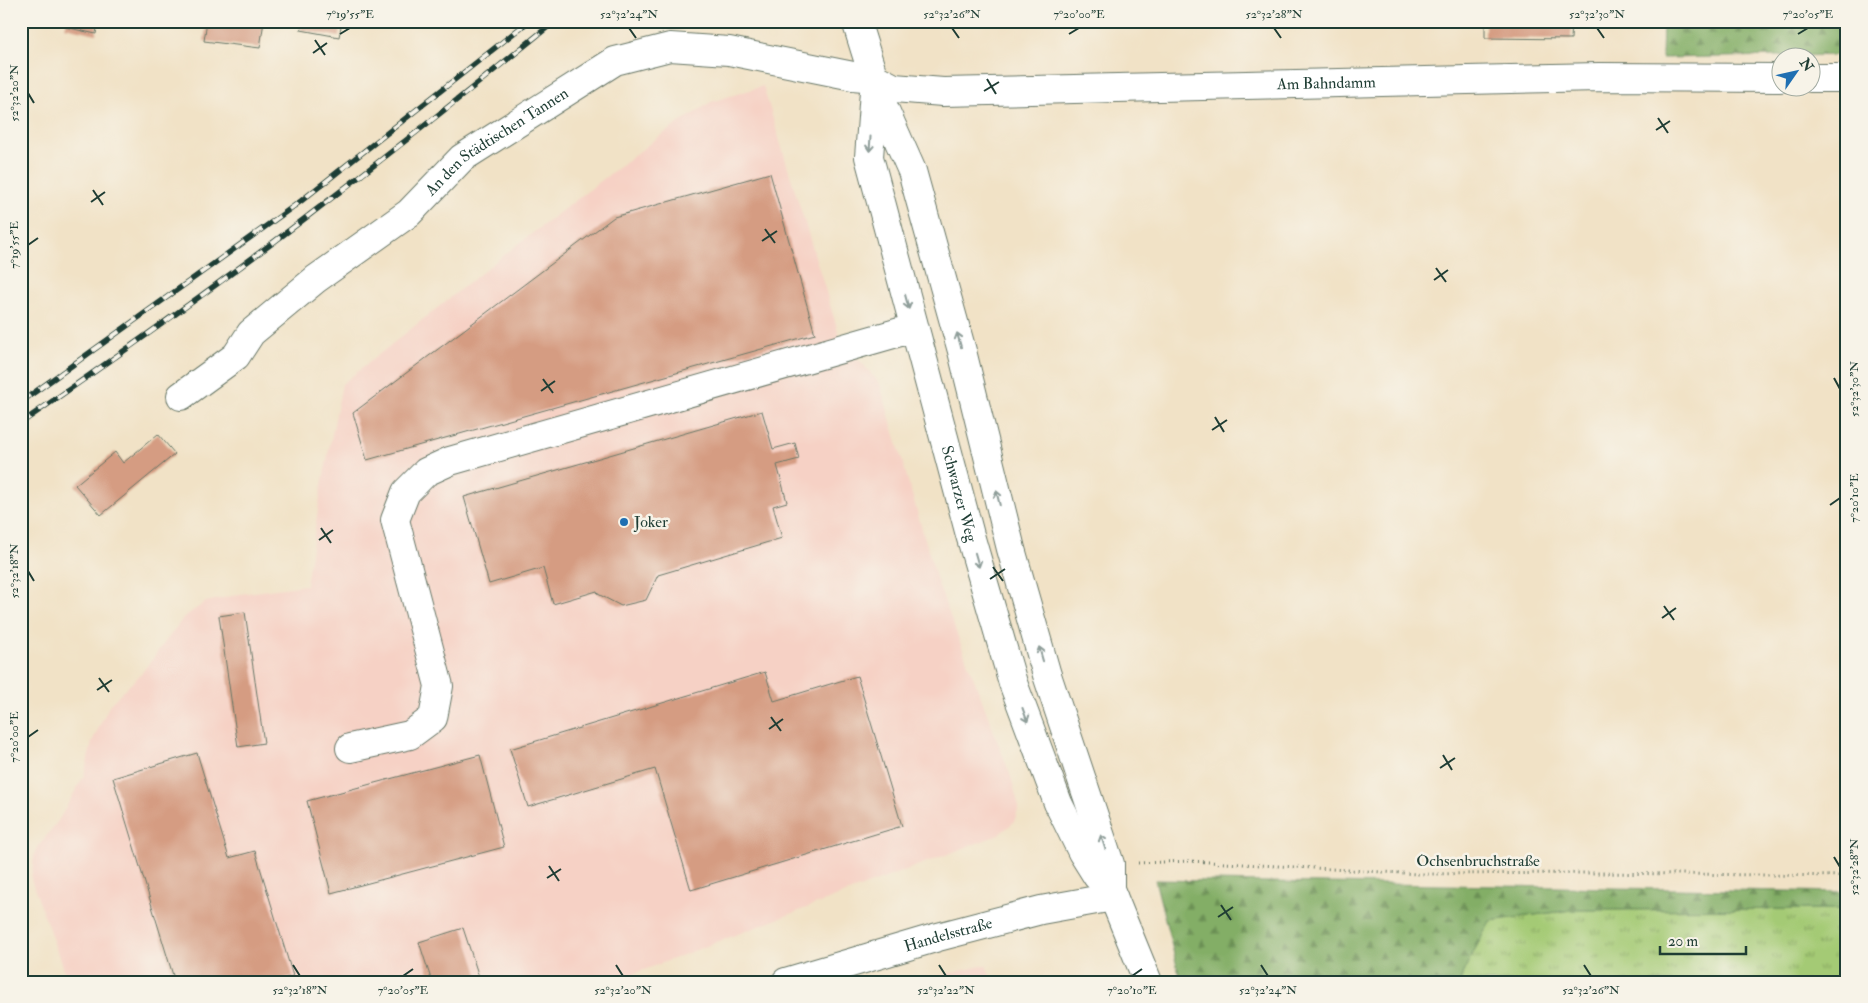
<svg xmlns="http://www.w3.org/2000/svg" width="1868" height="1003" viewBox="0 0 1868 1003" font-family="'IM FELL Double Pica',serif">
	<style>
		.built { fill: #f6d1c5 }
		.grass { fill: url(#grass-tufts); stroke: #628454 }
		.forest { fill: url(#forest-firs); stroke: #51764d }
		.building { fill: #d59c82 }
		.lines { fill: none; stroke-linecap: round; stroke-linejoin: round }
		.minor-casing { stroke: #687767; stroke-width: 30 }
		.path { stroke: #687767; stroke-width: 3; stroke-dasharray: 1 4; stroke-linecap: butt }
		.minor { stroke: #fff; stroke-width: 28 }
		.rail-casing { stroke: #1f3d34; stroke-width: 5.5 }
		.rail { stroke: #f7f3e8; stroke-width: 4; stroke-dasharray: 11; stroke-linecap: butt }
		.oneway { stroke: #8f9e9a }
		.ticks { fill: none; stroke: #1f3d34; stroke-width: 2 }
		.poi-dot { fill: #1f6fb2; stroke: #f7f3e8; stroke-width: 2 }
		.labels { text-anchor: middle; dominant-baseline: central; stroke-width: 5; stroke-linejoin: round; paint-order: stroke }
		.street-label { font-size: 16px; fill: #1f3d34; stroke: #f7f3e8 }
		.poi-label { font-size: 16px; fill: #1f3d34; stroke: #f7f3e8; text-anchor: start }
		.neatline { fill: none; stroke: #1f3d34; stroke-width: 2 }
		.ticks-label { font-size: 12px; text-anchor: middle; fill: #1f3d34 }
	</style>
	<defs>
		<pattern id="grass-tufts" width="24" height="20" patternUnits="userSpaceOnUse" patternTransform="scale(1.25)"><rect width="24" height="20" fill="#a4ca74"/><path d="M3 7l-1-3M5 7V3M7 7l1-3M15 17l-1-3M17 17v-4M19 17l1-3" fill="none" stroke="#85a560"/></pattern>
		<pattern id="forest-firs" width="22" height="20" patternUnits="userSpaceOnUse" patternTransform="scale(1.25)"><rect width="22" height="20" fill="#83ae66"/><path d="M5 1l3.5 6h-7zM16 11l3.5 6h-7z" fill="#6b8f55"/></pattern>
	</defs>
	<rect width="100%" height="100%" fill="#f7f3e8"/>
	<filter id="ink" filterUnits="userSpaceOnUse"><feTurbulence type="fractalNoise" baseFrequency=".02" numOctaves="2"/><feDisplacementMap in="SourceGraphic" scale="10" xChannelSelector="R" yChannelSelector="G"/><feConvolveMatrix kernelMatrix="1 2 1 2 8 2 1 2 1" color-interpolation-filters="sRGB"/></filter>
	<filter id="wash" filterUnits="userSpaceOnUse"><feTurbulence type="fractalNoise" baseFrequency=".0096" numOctaves="4" result="noise"/><feDisplacementMap in="SourceGraphic" scale="20" xChannelSelector="R" yChannelSelector="G"/><feGaussianBlur stdDeviation="1.12" result="paint"/><feColorMatrix in="noise" values="0 0 0 0 0 0 0 0 0 0 0 0 0 0 0 0 0 1.4 0 .05"/><feComposite in="paint" operator="in"/></filter>
	<g filter="url(#wash)">
		<rect width="100%" height="100%" fill="#f1e2c6"/>
		<path class="built" d="M763,86l82,268 16,8 19,22 58,200 73,193 8,30 -5,15 -16,13 -370,141 -22,6h-538l-37,-103 4,-28 23,-30 26,-45 8,-34 18,-38 31,-30 43,-57 22,-15 34,-8 66,-9 16,-100 20,-101 153,-122 162,-124 54,-36z
			M986,965l6,17h-80z"/>
		<path class="grass" d="M1847,909v73h-387l3,-10 27,-51 82,-11z"/>
		<path class="forest" d="M1663,21h184v34l-185,3z
			M1155,880l692,12v17l-275,1 -82,11 -27,51 -3,10h-279z"/>
		<g id="blocks">
			<path class="building" d="M67,21h31l-2,13 -31,-7z
				M207,21h57l-4,27 -56,-7z
				M303,21h39l-3,16 -38,-7z
				M1485,21h87l-1,18 -86,-1z
				M770,173l45,161 -448,126 -14,-47 261,-196z
				M762,411l11,38 22,-6 4,16 -22,6 10,37 -14,4 9,32 -124,37 -12,25 -25,6 -23,-12 -1,-3 -44,13 -10,-36 -54,16 -25,-87z
				M158,434l17,20 -74,61 -26,-30 40,-33 8,11z
				M245,612l19,131 -26,4 -19,-131z
				M765,672l9,29 83,-25 45,150 -211,64 -36,-121 -127,38 -18,-58z
				M197,753l32,105 26,-7 38,125 -20,6h-98l-62,-204z
				M480,755l24,92 -173,46 -24,-92z
				M463,928l17,52 -7,2h-41l-13,-40z"/>
		</g>
	</g>
	<g filter="url(#ink)">
		<use href="#blocks" fill-opacity="0" stroke="#687767" stroke-width="1"/>
		<g class="lines">
			<defs>
				<g id="minor">
					<path d="M856,21l25,80 31,70 50,180 49,198 36,126 63,189v25"/>
					<path id="s1" d="M875,78l-6,79 101,378 43,148 45,120 24,49 15,24 13,13 38,93"/>
					<path d="M1810,78h37"/>
					<path id="s2" d="M181,396l55,-40 15,-23 65,-54 93,-66 53,-55 153,-97 55,-14 59,4 124,25 22,2 19,10 49,4 656,-15 181,1"/>
					<path d="M350,748l60,-13 23,-17 6,-32 -44,-166 11,-28 20,-20 24,-11 464,-133"/>
					<path id="s3" d="M786,982l152,-45 103,-27 72,-13"/>
				</g>
			</defs>
			<use href="#minor" class="minor-casing"/>
			<path class="path" d="M1138,863l52,-2 229,13 177,-1 251,3"/>
			<use href="#minor" class="minor"/>
			<defs>
				<path id="rail" d="M21,402l280,-201 228,-180
					M21,423c98,-68 196,-137 291,-210 82,-62 163,-127 243,-192"/>
			</defs>
			<use href="#rail" class="rail-casing"/>
			<use href="#rail" class="rail"/>
		</g>
		<defs><path id="oneway-shaft" d="M-6 0H5M1.5-3L5.5 0L1.5 3" fill="none" stroke-width="1.6" stroke-linecap="round" stroke-linejoin="round" transform="scale(1.25)"/></defs>
		<g class="oneway">
			<use href="#oneway-shaft" transform="translate(870 144) rotate(94)"/>
			<use href="#oneway-shaft" transform="translate(907 302) rotate(75)"/>
			<use href="#oneway-shaft" transform="translate(959 340) rotate(-106)"/>
			<use href="#oneway-shaft" transform="translate(998 498) rotate(-104)"/>
			<use href="#oneway-shaft" transform="translate(977 560) rotate(74)"/>
			<use href="#oneway-shaft" transform="translate(1041 654) rotate(-106)"/>
			<use href="#oneway-shaft" transform="translate(1025 715) rotate(70)"/>
			<use href="#oneway-shaft" transform="translate(1103 842) rotate(-108)"/>
		</g>
	</g>
	<path class="ticks" d="M629,28l7,10M952,28l7,10M1274,28l7,10M1597,28l7,10M340,34l10,-6M1069,34l10,-6M1798,34l10,-6M315,40l10,15M313,53l14,-10M987,79l9,15M984,91l15,-9M28,93l6,10M1658,118l10,15M1656,130l14,-9M93,190l10,15M91,202l14,-10M765,229l10,14M762,241l15,-10M28,245l10,-7M1436,268l10,14M1434,280l14,-10M1834,378l6,11M543,379l10,14M541,391l14,-10M1215,417l9,15M1212,430l15,-10M1830,505l10,-7M321,528l10,15M319,540l14,-10M993,567l10,14M28,571l6,10M990,579l15,-10M1664,606l10,14M1662,618l14,-10M99,678l10,14M97,690l15,-10M771,717l10,14M769,729l14,-10M28,737l10,-7M1443,755l9,15M1440,768l15,-10M1834,857l6,10M549,866l10,15M547,878l14,-9M1221,905l10,15M1218,917l15,-10M293,965l7,11M616,965l7,11M939,965l7,11M1261,965l7,11M1584,965l7,11M403,976l10,-7M1132,976l10,-7"/>
	<circle class="poi-dot" cx="624" cy="522" r="5"/>
	<g class="labels">
		<g class="street-label">
			<text stroke="none"><textPath href="#s2" startOffset="1270">Am Bahndamm</textPath></text>
			<text stroke="none"><textPath href="#s2" startOffset="408">An den Städtischen Tannen</textPath></text>
			<text stroke="none"><textPath href="#s1" startOffset="428">Schwarzer Weg</textPath></text>
			<text x="1478" y="861">Ochsenbruchstraße</text>
			<text stroke="none"><textPath href="#s3" startOffset="169">Handelsstraße</textPath></text>
		</g>
		<g class="poi-label">
			<text x="634" y="522">Joker</text>
		</g>
	</g>
	<rect width="1868" height="1003" fill="none" stroke="#f7f3e8" stroke-width="55"/>
	<g transform="translate(1796 72) rotate(56)"><circle r="24" fill="#f7f3e8" stroke="#a1aaa0"/>
	<path d="M0-4L9 19L0 12L-9 19Z" fill="#1f6fb2"/>
	<text y="-8" font-size="14" font-weight="bold" text-anchor="middle" fill="#1f3d34">N</text>
	</g>
	<path d="M1660 946v8h86v-8" fill="none" stroke="#1f3d34" stroke-width="2.5"/>
	<text x="1668" y="946" font-size="15" fill="#1f3d34" stroke="#f7f3e8" stroke-width="4" paint-order="stroke">20 m</text>
	<rect x="28" y="28" width="1812" height="948" class="neatline"/>
	<g class="ticks-label">
		<text x="350" y="18">7°19'55"E</text>
		<text x="629" y="18">52°32'24"N</text>
		<text x="952" y="18">52°32'26"N</text>
		<text x="1079" y="18">7°20'00"E</text>
		<text x="1274" y="18">52°32'28"N</text>
		<text x="1597" y="18">52°32'30"N</text>
		<text x="1808" y="18">7°20'05"E</text>
		<text transform="translate(14 93) rotate(-90)" y="4">52°32'20"N</text>
		<text transform="translate(14 245) rotate(-90)" y="4">7°19'55"E</text>
		<text transform="translate(1854 389) rotate(-90)" y="4">52°32'30"N</text>
		<text transform="translate(1854 498) rotate(-90)" y="4">7°20'10"E</text>
		<text transform="translate(14 571) rotate(-90)" y="4">52°32'18"N</text>
		<text transform="translate(14 737) rotate(-90)" y="4">7°20'00"E</text>
		<text transform="translate(1854 867) rotate(-90)" y="4">52°32'28"N</text>
		<text x="300" y="994">52°32'18"N</text>
		<text x="403" y="994">7°20'05"E</text>
		<text x="623" y="994">52°32'20"N</text>
		<text x="946" y="994">52°32'22"N</text>
		<text x="1132" y="994">7°20'10"E</text>
		<text x="1268" y="994">52°32'24"N</text>
		<text x="1591" y="994">52°32'26"N</text>
	</g>
</svg>
